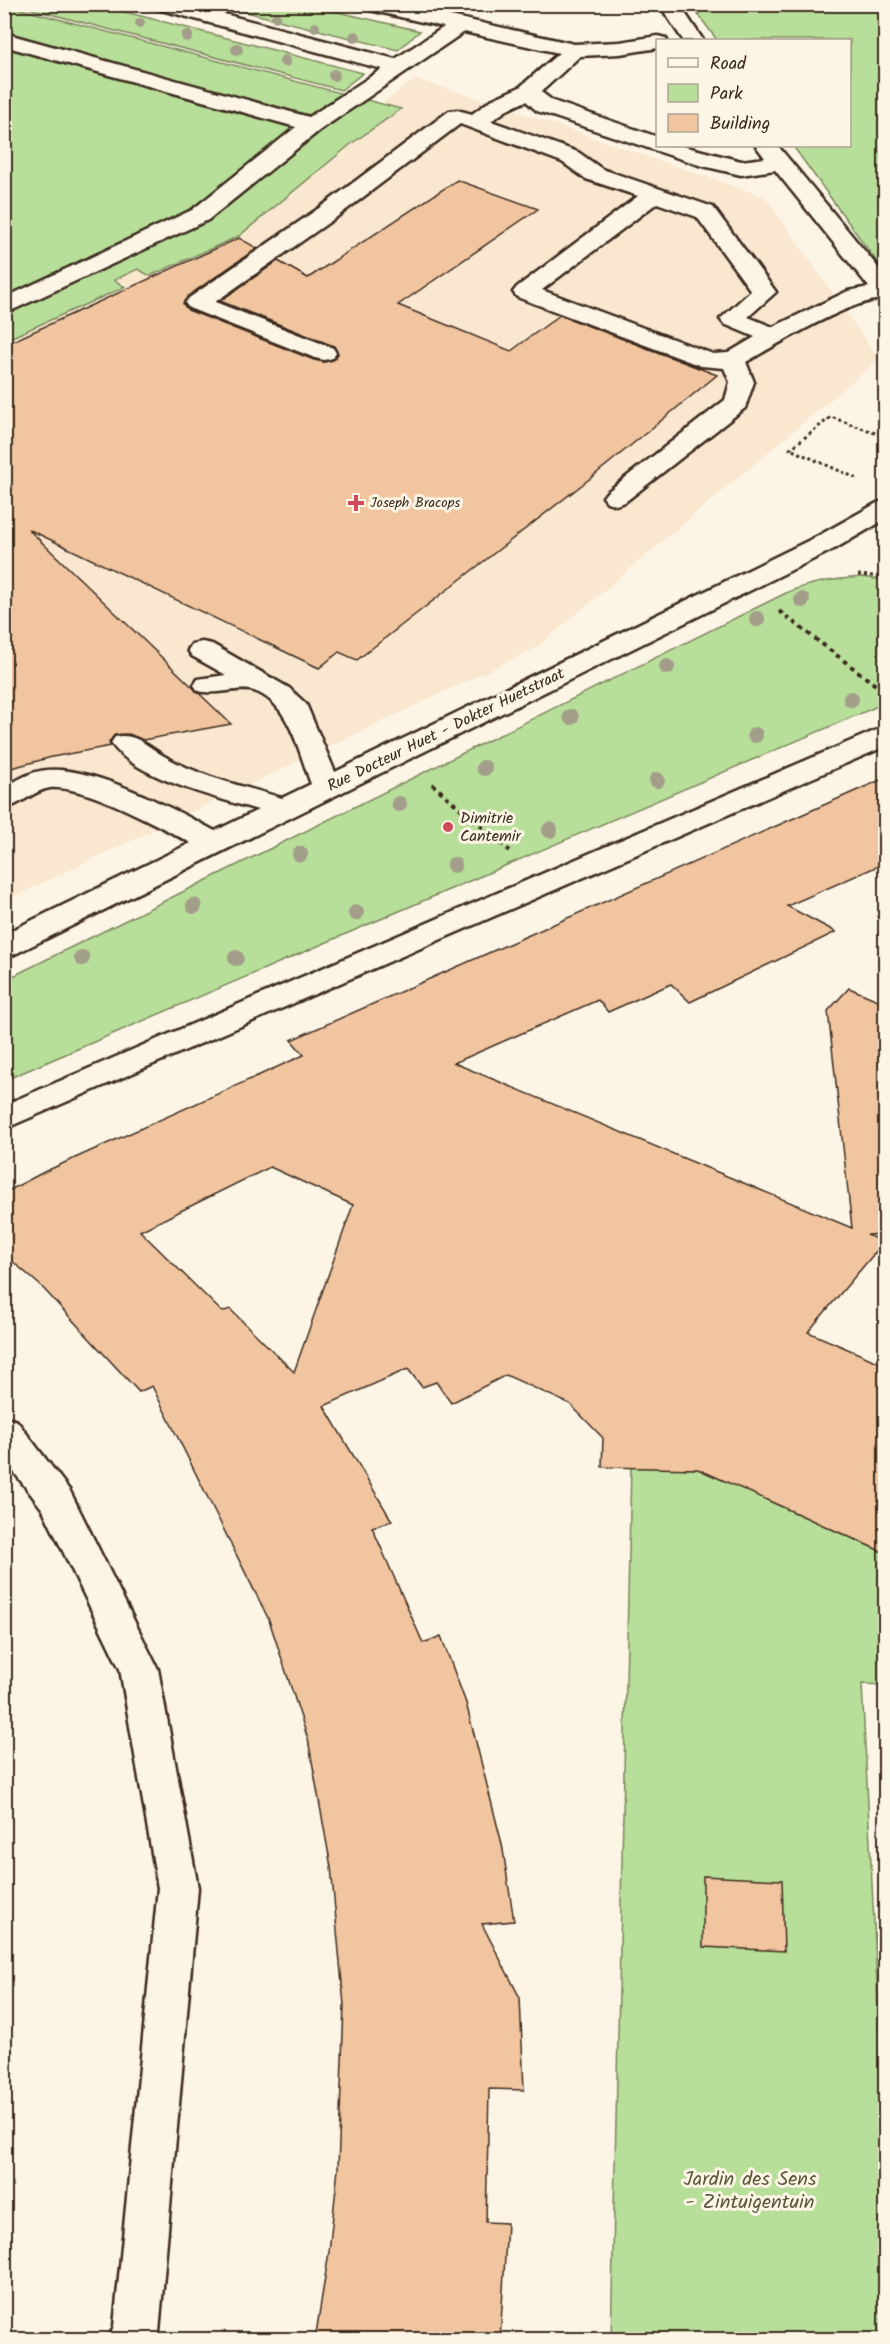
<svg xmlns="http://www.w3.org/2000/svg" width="890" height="2344" viewBox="0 0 890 2344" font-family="Kalam,sans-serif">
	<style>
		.built { fill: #f9e7d0 }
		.green { fill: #b8df9a; stroke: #7a845c; stroke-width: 1.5 }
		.building { fill: #f1c5a0; stroke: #3b2a1e; stroke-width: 1.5; fill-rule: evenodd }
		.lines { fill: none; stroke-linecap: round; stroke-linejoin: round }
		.minor-casing { stroke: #3b2a1e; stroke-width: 5 }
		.path-far1 { stroke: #3b2a1e; stroke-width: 3; stroke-dasharray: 3 3; stroke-linecap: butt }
		.path { stroke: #3b2a1e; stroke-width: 4; stroke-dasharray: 4.5 4.5; stroke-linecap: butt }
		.minor { fill: #fcf5e5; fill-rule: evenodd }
		.tree { fill: #a39e89 }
		.poi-dot { fill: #d1495b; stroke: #fcf5e5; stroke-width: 2 }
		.labels { text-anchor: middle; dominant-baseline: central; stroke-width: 6; stroke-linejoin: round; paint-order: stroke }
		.far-poi-label { font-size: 14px; fill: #3b2a1e; stroke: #fcf5e5; text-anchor: start }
		.street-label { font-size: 16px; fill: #3b2a1e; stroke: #fcf5e5 }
		.poi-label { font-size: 16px; fill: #3b2a1e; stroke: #fcf5e5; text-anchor: start }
		.near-park-label { font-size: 20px; fill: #5a573d; stroke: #fcf5e5 }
	</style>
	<rect width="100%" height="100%" fill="#fcf5e5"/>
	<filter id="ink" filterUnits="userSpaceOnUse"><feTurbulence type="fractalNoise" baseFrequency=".0167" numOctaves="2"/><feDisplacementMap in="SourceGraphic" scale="12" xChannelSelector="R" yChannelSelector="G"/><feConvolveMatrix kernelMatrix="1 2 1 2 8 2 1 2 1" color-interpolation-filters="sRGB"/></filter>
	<g filter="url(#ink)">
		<path class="built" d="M415,79l69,21 281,97 114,162 -343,289 -531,253v-561l119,-52 -11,-8 25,-11 12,7 251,-166 -20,-6z"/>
		<path class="green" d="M5,5l396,104 -50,35 -112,92 -89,40 -12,-7 -24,11 11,7 -120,53z
			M16,5h82l265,68 -22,17z
			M218,5h90l112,26 -22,19z
			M691,5h194v268l-92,-127h57v-106h-133z
			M861,577l24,3v123l-880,377v-100l783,-388c25,-10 47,-13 73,-15z
			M631,1466l67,3 187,84v132l-23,-1 18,360v96l5,16v183l-274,1z"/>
		<path class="building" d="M457,180l81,29 -140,96 113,46 49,-36 157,60 -125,102 -235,183 -18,-8 -20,16 -291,-139 203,195 -88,16 -14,-6 -14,1 -6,7 2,4 -59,11 -48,13v-425l235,-107 18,10 -69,48 -5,8 5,6 126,50 10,2 9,-2 5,-6 -4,-8 -114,-45 58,-40 30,17z
			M885,778v85l-98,43 49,26 -146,70 -19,-18 -63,28 -10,-12 -144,63 398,165 -24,-217 21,-23 36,15v231l-18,1 17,7 -76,90 77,33v188l-187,-84 -96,-2 1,-29 -33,-34 -64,-29 -55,28 -15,-21 -14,5 -14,-18 -84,37 68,115 -20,6 51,116 18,-7 25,67 36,141 12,77 -32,3 38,74 4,92 -35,-1 -3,133 21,1 -7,117h-185l14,-88 9,-83 6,-164 -13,-138 -23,-128 -39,-119 -117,-234 -13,6 -98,-106 -37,-32v-61l40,-21 260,-117 -13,-15zM270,1167l83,38 -59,167 -64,-63 -8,3 -82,-81z
			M703,1876l79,4 2,71 -81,-4z"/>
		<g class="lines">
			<defs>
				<path id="minor" d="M151,4h35l209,55 49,-32 -83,-19 -3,-4h40l176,40 46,-2 38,-6 7,2 2,2h-9v8l-38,6 -40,2 -39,36 12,9 105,36v9h25l58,15 24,-3 -9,-12h22l108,131v23c-26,-6 -115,48 -140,62l8,20 -9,26 -120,94 -9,3 -9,-3 -4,-5 4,-5 118,-92 5,-18 -6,-14 -23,-2 -184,-69 -4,-5 4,-5 121,-91 -52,-17 -24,-17 -102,-38 -122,92 -123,86 118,46 3,5 -3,5 -9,2 -9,-2 -126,-50 -4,-5 4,-5 133,-92 127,-95 8,-1 15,4 19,-14 29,-13 39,-34 -95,-21 -144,98 -112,90 -204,94v-16l188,-88 104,-83 -292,-81v-13l305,84 73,-48 -228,-61zM526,101l11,10 162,54 42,10 34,-5 94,117 -21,4 -75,36 -25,-10 28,-25 -63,-85 -111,-38 -24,-17 -87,-31 16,-11zM657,203l40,14 54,74 -31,28 4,5 31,13 -27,16 -15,1 -171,-64z
					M659,4h20l24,36h-20z
					M886,500v19l-50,29 -821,406 -11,3v-23l187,-91c-33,-17 -105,-58 -141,-55 -15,2 -30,17 -46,21v-21c13,-8 27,-17 43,-18 46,-4 127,39 168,61l43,-21c-39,-12 -124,-32 -147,-67l4,-6c20,-5 33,10 49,19 36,21 79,30 118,42l29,-14c-12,-31 -21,-81 -57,-93 -15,-5 -38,5 -56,0l-4,-6 4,-6 28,-4 -34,-19 -4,-6 4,-6 10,-2 10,2 77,44 17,16 29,68 483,-236 59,-33z
					M886,726v20l-882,383v-24z
					M4,1417l13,4 53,70 88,178 40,219 -39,444 -3,8h-48l6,-14 44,-438 -38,-219 -77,-159 -39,-51z"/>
			</defs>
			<use href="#minor" class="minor-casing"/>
			<path class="path-far1" d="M856,478l-66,-29 41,-32 55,20
				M858,575l28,2"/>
			<path class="path" d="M779,611l107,82
				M432,784l78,67"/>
			<use href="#minor" class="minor"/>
		</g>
		<g class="tree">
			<circle cx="276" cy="17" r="5"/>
			<circle cx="140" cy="23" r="5"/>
			<circle cx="315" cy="27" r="5"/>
			<circle cx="187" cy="36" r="6"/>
			<circle cx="355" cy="37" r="6"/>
			<circle cx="237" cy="49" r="6"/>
			<circle cx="285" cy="61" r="6"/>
			<circle cx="334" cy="75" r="6"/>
			<circle cx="802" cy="600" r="8"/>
			<circle cx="757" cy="619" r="8"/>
			<circle cx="667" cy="667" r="8"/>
			<circle cx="851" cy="699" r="8"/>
			<circle cx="571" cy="717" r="8"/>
			<circle cx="755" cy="735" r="8"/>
			<circle cx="484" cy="768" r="8"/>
			<circle cx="657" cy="780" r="8"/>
			<circle cx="399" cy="804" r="8"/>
			<circle cx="550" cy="830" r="8"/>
			<circle cx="300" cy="854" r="8"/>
			<circle cx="454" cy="865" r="8"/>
			<circle cx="194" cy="906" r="8"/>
			<circle cx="356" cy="913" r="8"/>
			<circle cx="82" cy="958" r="8"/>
			<circle cx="236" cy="958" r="8"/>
		</g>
	</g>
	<g class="poi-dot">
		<path d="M353 494h6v6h6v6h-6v6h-6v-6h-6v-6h6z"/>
		<circle cx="448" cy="827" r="6"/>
	</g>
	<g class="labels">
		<g class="far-poi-label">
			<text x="370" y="503">Joseph Bracops</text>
		</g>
		<g class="street-label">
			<text transform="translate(446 730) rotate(-26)">Rue Docteur Huet - Dokter Huetstraat</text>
		</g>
		<g class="poi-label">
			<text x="460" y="818">Dimitrie<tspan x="460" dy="18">Cantemir</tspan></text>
		</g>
		<g class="near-park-label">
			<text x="750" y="2180">Jardin des Sens<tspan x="750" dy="23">- Zintuigentuin</tspan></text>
		</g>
	</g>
	<rect width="890" height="2344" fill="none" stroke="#fcf5e5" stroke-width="24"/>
	<rect x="12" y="12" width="866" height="2320" fill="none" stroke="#3b2a1e" stroke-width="2" filter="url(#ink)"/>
	<rect x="656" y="39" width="195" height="108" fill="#fcf5e5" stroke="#afa495" stroke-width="1.5"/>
	<rect x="668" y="58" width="30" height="9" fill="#fcf5e5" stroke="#afa495" stroke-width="1.5"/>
	<text x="710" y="69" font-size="18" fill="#3b2a1e">Road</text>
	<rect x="668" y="84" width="30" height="18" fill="#b8df9a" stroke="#afa495" stroke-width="1.5"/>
	<text x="710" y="99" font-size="18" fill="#3b2a1e">Park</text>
	<rect x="668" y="114" width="30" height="18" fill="#f1c5a0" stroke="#afa495" stroke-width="1.5"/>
	<text x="710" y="129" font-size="18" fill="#3b2a1e">Building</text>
</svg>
